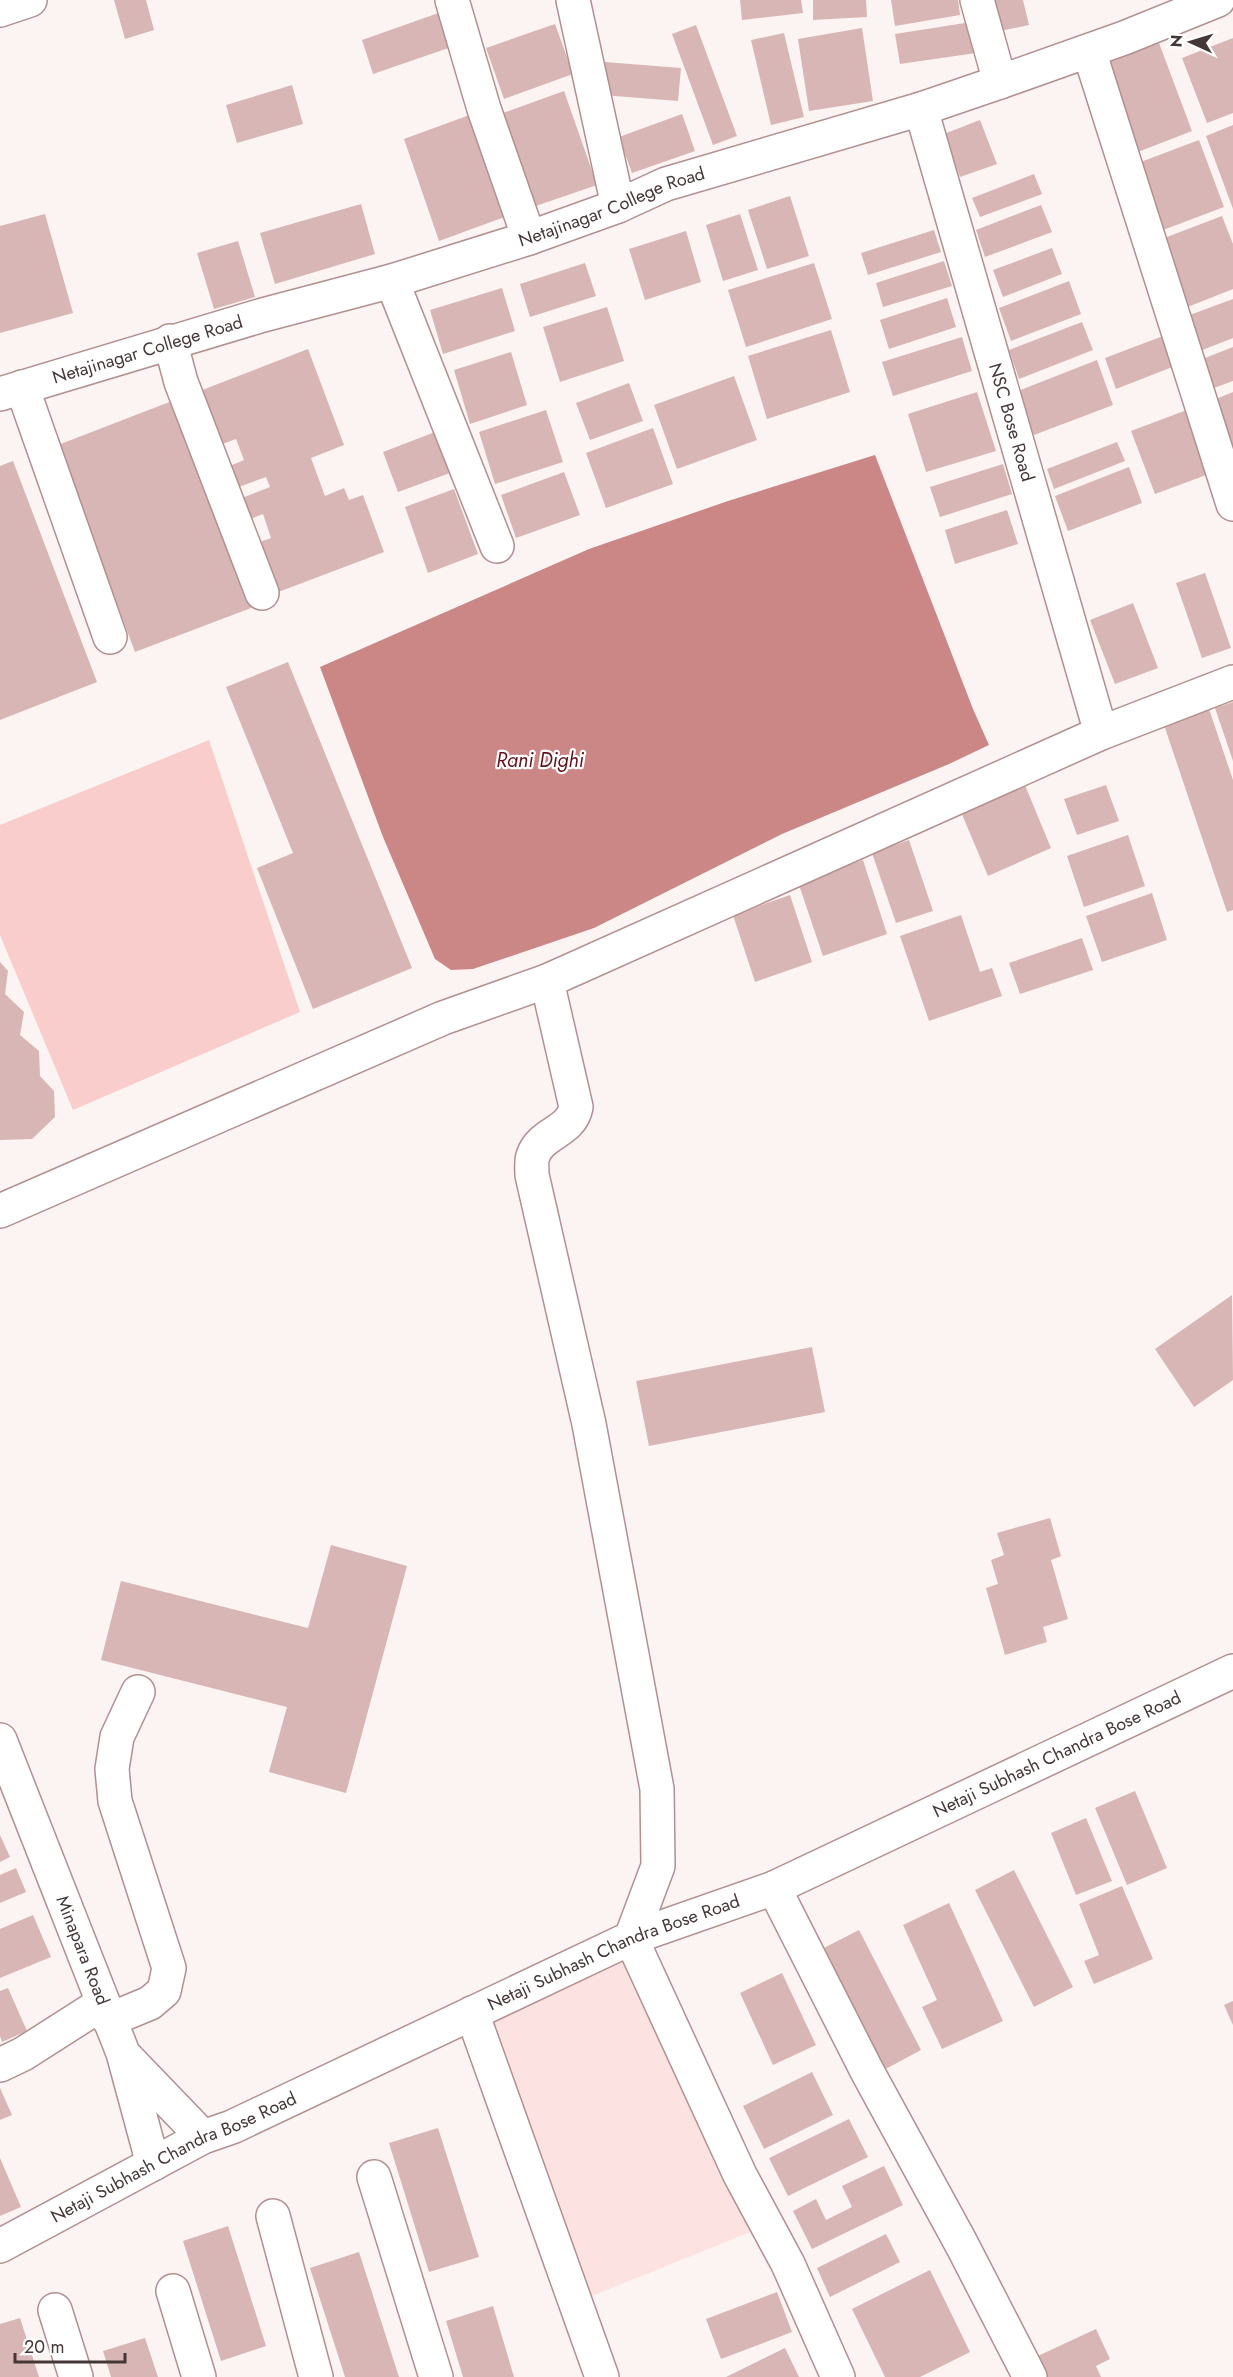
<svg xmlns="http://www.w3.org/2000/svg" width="1233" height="2377" viewBox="0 0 1233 2377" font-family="Jost,sans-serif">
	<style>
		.built { fill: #fce2e0 }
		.green { fill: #f9cdcb }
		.water { fill: #ca8785 }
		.building { fill: #d8b6b5 }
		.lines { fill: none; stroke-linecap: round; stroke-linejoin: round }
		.minor-casing { stroke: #b1908f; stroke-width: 36 }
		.major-casing { stroke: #b1908f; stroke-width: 36 }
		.minor { stroke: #fff; stroke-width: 33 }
		.major { stroke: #fff; stroke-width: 33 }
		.labels { text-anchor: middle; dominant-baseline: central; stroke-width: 4.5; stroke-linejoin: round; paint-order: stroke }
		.street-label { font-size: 18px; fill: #453737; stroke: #fff }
		.water-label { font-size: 20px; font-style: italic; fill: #621019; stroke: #fff }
	</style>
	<rect width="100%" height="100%" fill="#fbf4f3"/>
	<path class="built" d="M626,1949l139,277 -178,72 -106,-279z"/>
	<path class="green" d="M209,740l91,272 -227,98 -73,-175v-110z"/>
	<path class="water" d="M875,455l98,254 16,36 -40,19 -167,70 -188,94 -121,41 -22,1 -16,-11 -52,-122 -63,-170 269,-118 139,-48z"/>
	<path class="building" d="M114,0h32l8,30 -29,9z
		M740,0h61l2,13 -61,7z
		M813,0h53l1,17 -54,3z
		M891,0h67l2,15 -65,11z
		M993,0h30l6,25 -29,6z
		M447,10l13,34 -87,30 -11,-34z
		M971,22l5,31 -76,11 -5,-30z
		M555,24l18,50 -69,25 -18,-51z
		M696,25l41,111 -24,9 -41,-111z
		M862,28l11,73 -64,10 -11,-72z
		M784,33l20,84 -33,8 -20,-85z
		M1233,38v75l-26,10 -25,-65z
		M1159,43l33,88 -54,21 -33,-88z
		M605,62l76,6 -3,33 -76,-6z
		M292,85l11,39 -66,19 -11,-38z
		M564,91l33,94 -73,25 -32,-93z
		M475,113l35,102 -71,26 -35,-102z
		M682,114l13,37 -63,22 -13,-36z
		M980,120l17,44 -37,13 -16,-43z
		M1233,125v84l-27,-73z
		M1199,140l25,67 -61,23 -25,-67z
		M1034,174l8,20 -62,23 -8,-19z
		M790,196l19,60 -42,13 -19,-59z
		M361,204l14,50 -100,30 -15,-51z
		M1041,205l11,27 -67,25 -9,-27z
		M45,214l28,99 -73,20v-107z
		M740,214l18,56 -35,11 -17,-56z
		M1222,216l11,28v45l-48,19 -26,-68z
		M934,230l7,22 -73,23 -7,-22z
		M686,231l15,51 -56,18 -16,-51z
		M238,241l17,56 -41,12 -17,-56z
		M1052,248l10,26 -59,23 -10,-27z
		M944,261l8,25 -69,21 -7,-24z
		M585,263l11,33 -66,21 -10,-33z
		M814,263l18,56 -86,28 -18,-57z
		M1069,281l12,33 -70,27 -12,-33z
		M502,288l13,43 -72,23 -13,-44z
		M947,298l9,29 -67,22 -9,-29z
		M1233,299v39l-33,13 -13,-35z
		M607,307l17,54 -64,21 -17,-55z
		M1082,322l11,28 -74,29 -10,-29z
		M831,330l19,62 -83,27 -19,-63z
		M1163,336l12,30 -59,23 -11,-31z
		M962,337l10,34 -79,25 -11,-34z
		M1233,347v34l-22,8 -11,-29z
		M308,349l36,96 -33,13 14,38 19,-8 5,12 14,-5 21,57 -111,42 -19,-50 17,-6 -8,-24 -18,7 -8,-21 33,-13 -4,-10 -33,12 -8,-21 19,-8 -8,-21 -19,7 -20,-54z
		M511,352l16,53 -57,19 -16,-54z
		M1097,360l16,45 -79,30 -16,-44z
		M734,376l23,64 -80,29 -23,-64z
		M629,383l14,38 -53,19 -14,-37z
		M977,392l19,59 -70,21 -18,-58z
		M1233,392v66l-22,-57z
		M172,401l79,207 -116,44 -77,-207z
		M1192,408l25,63 -62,23 -24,-63z
		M546,410l17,52 -68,22 -16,-52z
		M653,428l20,56 -67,24 -20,-55z
		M435,432l15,41 -52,19 -15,-40z
		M1117,442l8,19 -71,28 -7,-20z
		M13,461l84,221 -97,38v-254z
		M1003,464l9,30 -72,23 -10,-30z
		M1129,467l13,36 -74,28 -13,-35z
		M564,472l16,43 -64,23 -15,-43z
		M454,489l24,65 -50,19 -23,-66z
		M1007,510l11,34 -63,20 -10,-34z
		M1205,573l26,75 -29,10 -26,-75z
		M1133,603l25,65 -43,16 -25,-64z
		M288,662l124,306 -99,41 -56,-141 36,-15 -67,-166z
		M1233,702v59l-18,-53z
		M1209,709l24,71v130l-6,2 -63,-187z
		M1022,778l29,70 -63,28 -30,-71z
		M1106,785l13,36 -42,14 -13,-36z
		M1128,835l17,51 -61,21 -17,-51z
		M909,840l24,71 -37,12 -24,-70z
		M863,860l24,74 -64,22 -25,-74z
		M1152,893l15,47 -65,22 -16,-46z
		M790,895l22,67 -57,20 -22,-67z
		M961,915l19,57 12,-4 10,28 -73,25 -29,-85z
		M1082,938l11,32 -73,24 -11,-31z
		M0,962l8,9 -3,23 19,18 -4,23 19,16 1,25 14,15 1,26 -23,22 -32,1z
		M1232,1295l1,85 -39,27 -39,-58z
		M812,1347l13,65 -176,34 -13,-65z
		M1050,1518l11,38 -10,4 17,59 -25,8 4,15 -42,13 -19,-67 12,-4 -7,-24 13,-5 -7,-22z
		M331,1545l76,21 -61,227 -77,-21 18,-65 -186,-47 20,-79 187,47z
		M1135,1791l32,77 -40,17 -32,-77z
		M1086,1818l26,63 -36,14 -25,-62z
		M0,1835l10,22 -10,5z
		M16,1868l10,24 -26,11v-28z
		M1014,1870l59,117 -39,20 -59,-117z
		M1122,1886l31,73 -59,25 -10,-23 15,-6 -20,-51z
		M949,1903l54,118 -61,28 -20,-42 15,-7 -34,-75z
		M33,1915l18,42 -51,21v-49z
		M859,1930l62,120 -39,21 -62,-121z
		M782,1973l34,72 -43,20 -33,-72z
		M8,1988l19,43 -25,11 -2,-6v-45z
		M1233,2001v24l-9,-20z
		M812,2072l21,43 -69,34 -21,-43z
		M0,2088l12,27 -12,5z
		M849,2119l19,38 -80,39 -19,-38z
		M438,2128l41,129 -50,15 -40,-129z
		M0,2158l21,49 -21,9z
		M884,2166l19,39 -91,44 -19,-38 23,-12 10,21 26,-13 -10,-21z
		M228,2226l38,120 -45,15 -38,-120z
		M886,2234l14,28 -70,35 -13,-29z
		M359,2252l40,125h-54l-35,-109z
		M930,2270l40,82 -50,25h-35l-33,-68z
		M777,2292l15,40 -71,27 -15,-40z
		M493,2306l21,71h-51l-17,-56z
		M20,2318l19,59h-39v-53z
		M1096,2329l14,30 -14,7 5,11h-66l-8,-16z
		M145,2338l13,39h-47l-8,-26z
		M785,2348l14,29h-73z"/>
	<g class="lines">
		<defs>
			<g id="minor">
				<path d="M452,0l32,109 45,129"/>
				<path d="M573,0l45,206"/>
				<path d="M977,0l23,82"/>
				<path d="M0,10l30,-10"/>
				<path d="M1089,51l144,453"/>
				<path id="s1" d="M921,109l180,624"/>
				<path d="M392,281l105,265"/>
				<path d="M170,341l11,41 81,211"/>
				<path d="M22,387l88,250"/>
				<path id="s2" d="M0,394l263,-79 129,-34 137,-43 89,-32 48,-22 255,-75 79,-27 124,-44 94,-38"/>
				<path d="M547,981l29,126c-5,26 -35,25 -43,49 -2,5 -1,13 -1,19l57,249 68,365 1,77 -27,72 109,237 48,89 50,113"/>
				<path d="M0,1211l443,-193 104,-37 554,-248 132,-51"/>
				<path id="s3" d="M0,1740l123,313 30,111"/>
				<path d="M774,1888l93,183 95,174 68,132"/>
				<path d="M472,2013l130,364"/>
				<path d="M109,2020l41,-17 14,-12 5,-23 -54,-167 -3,-32 5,-32 21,-45"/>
				<path d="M126,2057l77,80"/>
				<path d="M0,2065l23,-11 80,-51"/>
				<path d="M374,2177l62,200"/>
				<path d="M273,2216l43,161"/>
				<path d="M173,2291l26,86"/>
				<path d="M55,2310l21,67"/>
			</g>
			<g id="major">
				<path id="s4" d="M0,2246l203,-109 29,-10 399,-189 143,-50 459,-217"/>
			</g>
		</defs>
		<use href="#minor" class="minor-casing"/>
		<use href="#major" class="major-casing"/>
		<use href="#minor" class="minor"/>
		<use href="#major" class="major"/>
	</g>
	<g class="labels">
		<g class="street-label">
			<text stroke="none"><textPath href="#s2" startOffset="640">Netajinagar College Road</textPath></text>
			<text stroke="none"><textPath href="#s2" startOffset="154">Netajinagar College Road</textPath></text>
			<text stroke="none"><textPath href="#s1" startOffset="326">NSC Bose Road</textPath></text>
			<text stroke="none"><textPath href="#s4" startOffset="1167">Netaji Subhash Chandra Bose Road</textPath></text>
			<text stroke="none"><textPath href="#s3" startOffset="226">Minapara Road</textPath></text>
			<text stroke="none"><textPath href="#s4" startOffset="681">Netaji Subhash Chandra Bose Road</textPath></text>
			<text stroke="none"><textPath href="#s4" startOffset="195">Netaji Subhash Chandra Bose Road</textPath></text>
		</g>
		<g class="water-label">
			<text x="540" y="760">Rani Dighi</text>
		</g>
	</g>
	<g transform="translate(1191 42) rotate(274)" stroke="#ffffff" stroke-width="4.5" paint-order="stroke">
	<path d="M0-4.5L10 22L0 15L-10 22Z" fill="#453737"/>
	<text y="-9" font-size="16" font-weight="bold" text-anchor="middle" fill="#453737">N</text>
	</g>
	<path d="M15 2353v9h110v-9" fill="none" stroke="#453737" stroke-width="3"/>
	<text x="24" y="2353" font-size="18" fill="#453737" stroke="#ffffff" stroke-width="4.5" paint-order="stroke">20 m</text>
</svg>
